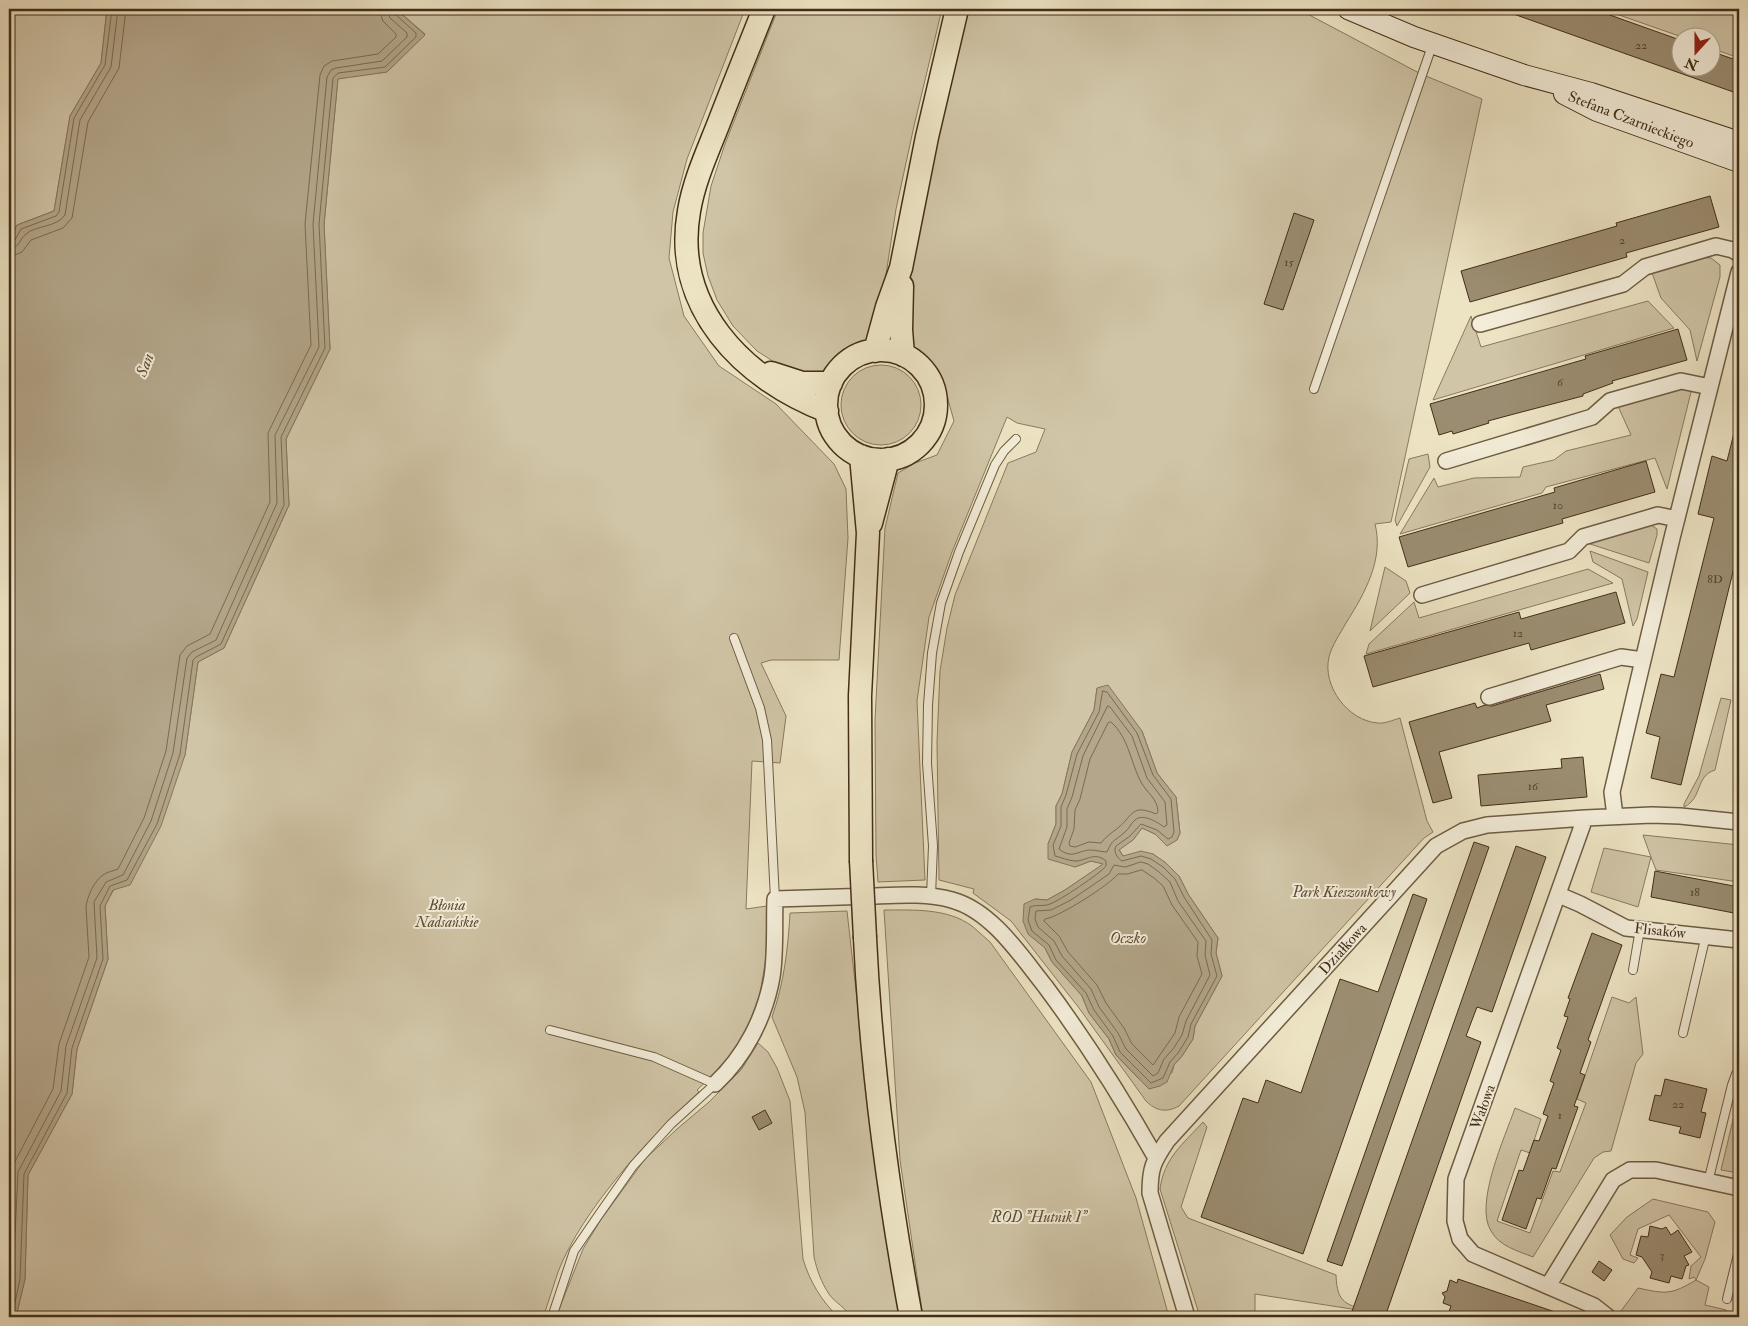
<svg xmlns="http://www.w3.org/2000/svg" width="1748" height="1326" viewBox="0 0 1748 1326" font-family="'IM FELL Double Pica',serif">
	<style>
		.green { fill: #d0c5a7; stroke: #8a7a60; fill-rule: evenodd }
		.water { fill: #b3a68a; stroke: #86765c }
		.lines { fill: none; stroke-linecap: round; stroke-linejoin: round }
		.shore { stroke: #7b6a51; stroke-width: 1 }
		.building { fill: #9b8d71; stroke: #432e18 }
		.lane-casing { stroke: #6e5c43; stroke-width: 10 }
		.street-casing { stroke: #6e5c43; stroke-width: 18 }
		.secondary-casing { stroke: #432e18; stroke-width: 22 }
		.primary-casing { stroke: #432e18; stroke-width: 25 }
		.lane { stroke: #f3edd9; stroke-width: 8 }
		.street { stroke: #f3edd9; stroke-width: 15 }
		.secondary { stroke: #f3edd9; stroke-width: 20 }
		.primary { stroke: #ede4c4; stroke-width: 22 }
		.primary-bridge-casing { stroke: #432e18; stroke-width: 25; stroke-linecap: butt }
		.primary-bridge { stroke: #ede4c4; stroke-width: 22 }
		.labels { text-anchor: middle; dominant-baseline: central; stroke-width: 4; stroke-linejoin: round; paint-order: stroke }
		.number-label { font-size: 12px; fill: #59462e }
		.street-label { font-size: 15px; fill: #432e18; stroke: #f3edd9 }
		.park-label { font-size: 15px; font-style: italic; fill: #5f4c35; stroke: #f3edd9 }
		.water-label { font-size: 16px; font-style: italic; fill: #5f4c34; stroke: #f3edd9 }
	</style>
	<rect width="100%" height="100%" fill="#ede4c4"/>
	<filter id="stains"><feTurbulence type="fractalNoise" baseFrequency=".004" numOctaves="4"/><feColorMatrix values="0 0 0 0 .2 0 0 0 0 .09 0 0 0 0 .02 0 0 0 .5 -.17"/></filter>
	<radialGradient id="worn" r=".72"><stop offset=".6" stop-color="#630" stop-opacity="0"/><stop offset="1" stop-color="#630" stop-opacity=".3"/></radialGradient>
	<path class="green" d="M9,9h98l-6,54 -31,53 -16,95 -37,14 -8,16z
		M396,9h349l-58,150 -14,53 -4,46 15,58 35,50 57,38 58,60 12,25 2,49 -9,122h-68l-10,3 25,53 -6,47 -28,-2 -6,148 21,-3 -1,52 -6,36 -11,30 -20,37 -9,5 -5,7 -18,17 2,2c-50,46 -116,116 -141,180 -5,14 -9,29 -14,43l7,-1 -2,3h-533l9,-38 3,-104 44,-81 5,-45 31,-90 -3,-53 80,-151 13,-93 26,-14 65,-143 -3,-66 44,-90 -6,-124 14,-147 49,-6 38,-38z
		M778,9h164l-28,117 -18,83 -18,118 -7,11 -27,17 -13,12 -8,5 -9,3 -29,-6 -28,-18 -24,-25 -16,-26 -9,-24 -5,-23v-20l8,-47 14,-42z
		M964,9h334l123,65 61,25 -91,423 -16,2c9,35 -10,69 -29,99 -6,11 -14,22 -17,34 -7,29 19,64 49,66 6,1 15,-3 22,-5l27,103 6,11 -9,6 -245,268c-13,7 -23,5 -33,-5l-67,-93 -68,-87 -38,-28 1,-4 -35,-9 -2,-138 3,-71 7,-43 8,-33 53,-132 28,-11 9,-23 -28,-6 -10,-6 -55,135 -23,65 -12,84 8,179 -47,2 -2,-27 -1,-135 10,-192 13,-55 17,-10 22,-8 17,-34 -7,-25 -12,-5 -9,-19 -16,-14 -8,-50zM1097,688l45,43 15,42 19,24 4,36 -3,7 -10,5 -12,-11 -13,-6 -9,12 -14,9 4,7 30,-2 13,9 13,13 9,18 30,44 -2,15 6,23 -27,50 -2,13 -11,17 -8,9 -2,8 -33,6 -23,-24 -7,-16 -20,-26 -8,-19 -29,-32 -7,-14 -10,-49 12,1 18,-10 39,-26 -13,-3 -16,6 -27,-23 8,-20v-18l6,-12 10,-42 22,-42z
		M1602,9h42l1,5 35,-5h59v49l-28,-10 -1,-10 -28,-1z
		M1697,257l14,1 9,7v12l-23,84 -7,-31 -29,-32 -10,-28z
		M1648,301l26,27 -241,72 38,-84 10,31z
		M841 405a40 40 0 1 1 80 0a40 40 0 1 1-80 0Z
		M1683,385l6,3 2,4 -24,97 -12,-31 -109,29 -4,6 -142,41 34,-56 4,9 36,-9 46,-1 3,-10 31,-7 12,-9 65,-16 -14,-31z
		M1428,454l2,13 -33,59 -2,-6 14,-61z
		M1651,525l6,4v6l-8,28 -62,-20z
		M1590,551l58,21 -11,47 -4,7 -11,-47 -29,-17z
		M1385,567l21,14 4,12 -40,38z
		M1588,569l25,14 -247,71 3,-10 45,-42 5,16z
		M1721,698l10,2 -16,70c-20,6 -12,28 -31,37v-3l15,-28z
		M1643,835l96,10v37l-83,-12 -5,-13 -13,50 -47,-15 13,-44 47,9z
		M884,910c30,0 63,-2 88,16 6,5 12,11 18,16l101,140 45,116 33,119h-246l-23,-157z
		M847,911l24,212 28,194h-49c-4,-10 -15,-14 -21,-23 -8,-12 -12,-24 -15,-37l-9,-145 -8,-35 -25,-60c12,-34 16,-68 18,-104z
		M1612,997l17,6 7,-6 7,57 -7,9 -25,88 -8,1 -9,6 -61,99c-15,-6 -34,-11 -42,-26 -17,-27 14,-94 24,-123l26,11 -11,34 -9,-3 -24,71 33,12 23,-62 7,1 26,-69 -9,-4z
		M758,1043l10,9 9,16 13,33 13,158c7,23 18,41 35,58h-282l27,-68 17,-28 45,-62 32,-30 32,-27 32,-32z
		M1739,1095v78l-18,-3z
		M1203,1122l4,5 -26,80 7,11 148,57c1,29 10,29 35,37l-116,-18v23h-55l-40,-128c4,-31 23,-45 43,-67z
		M1653,1199l55,13 7,10 -10,37 -9,21 13,7 -4,18 21,5 4,7h-105l-4,-6 17,-23c28,6 33,7 58,-8l-2,-3 -5,2 2,-13 10,-9 -32,-42 -31,14 -8,26 8,3 -4,5 -11,-4 -13,-24 17,-18z"/>
	<path class="water" d="M107,9h289l29,26 -38,37 -49,7 -14,145 6,125 -44,90 3,66 -65,143 -26,14 -13,93 -24,71 -31,59 -17,5 -8,16 3,53 -31,90 -5,45 -44,81 -3,104 -9,38h-7v-1076l8,-16 37,-14 16,-95 31,-53z
		M1108,685l34,46 15,42 19,24 4,36 -3,7 -10,6 -12,-12 -13,-6 -9,12 -14,10 4,6 18,-5 12,3 13,9 13,13 9,18 30,44 -2,15 6,23 -27,50 -2,13 -11,17 -8,9 -7,17 -7,4 -11,3 -33,-34 -7,-16 -20,-26 -7,-17 -30,-34 -7,-14 -17,-14 -5,-13 1,-17 11,-5 12,1 18,-10 38,-26 -12,-3 -16,6 -27,-8v-15l8,-20v-18l6,-12 10,-42 22,-42 3,-22z"/>
	<g class="lines">
		<path class="shore" d="M9,242l6,-2 6,-11 35,-13 3,-4 15,-94 31,-53 7,-56
			M9,248c12,0 9,-8 17,-14 10,-9 30,-6 39,-19l15,-95 31,-53 7,-58
			M9,256l6,-1 7,-3 9,-12 32,-12 9,-10 16,-96 31,-54 7,-59
			M1103,691l4,1 30,41 16,42 18,24 3,33 -2,5 -4,2 -11,-9 -16,-6 -11,12 -14,10c-3,5 1,12 6,15l19,-5 10,3 12,8 12,12 9,18 28,43 -1,14 6,22 -26,48 -3,13 -10,16 -8,9 -7,16 -12,5 -31,-31 -7,-16 -19,-26 -8,-17 -30,-33 -7,-15 -17,-14 -4,-11 2,-13c7,-3 13,0 20,-3 9,-3 51,-31 56,-38v-5c-12,-10 -19,0 -31,0 -6,0 -15,-4 -20,-5l-2,-11 8,-19v-19l5,-12 11,-41 22,-42z
			M1108,706l2,1 22,29 15,42 18,24 2,23 -3,2c-7,-5 -21,-14 -29,-7 -4,3 -6,9 -10,12 -11,10 -12,6 -18,20 -5,0 -11,-2 -16,-2 -13,0 -18,10 -32,-1l8,-22v-18l5,-12 11,-41z
			M1111,722c18,16 19,39 30,60 5,10 17,17 17,30l-2,2c-24,-10 -22,0 -37,13 -7,6 -13,9 -18,16l-12,-1 -14,5 -5,-1 -1,-3 5,-14 1,-19 5,-11 10,-40 18,-36z
			M1141,862l7,2 11,8 11,10 8,19 28,40 -1,14 5,20 -24,46 -4,14 -9,14 -9,10 -6,14 -5,3 -27,-27 -8,-16 -19,-26 -8,-18 -29,-33 -8,-15 -16,-14 -3,-8 1,-8 15,-1 20,-10 38,-26 5,-9 11,2z
			M1142,870l12,8 9,8 9,19 26,37 -1,14 5,18 -23,43 -4,16 -22,32 -21,-21 -8,-16 -18,-25 -9,-18 -29,-33 -9,-16 -15,-15 1,-2c14,-2 63,-33 73,-45h9z
			M9,1201l2,-32 42,-80 6,-45 30,-87 -3,-50c1,-10 8,-26 17,-32 4,-3 10,-4 15,-6l26,-51 22,-67 14,-96 7,-9 23,-12 60,-132 -2,-69 43,-88 -6,-121 15,-149 4,-9 8,-5 46,-7 18,-17v-3l-13,-13 -4,-12
			M9,1299l4,-21 5,-106 43,-81 5,-45 31,-88 -3,-56 12,-20 17,-7 28,-54 22,-68 14,-95 5,-6 24,-12 61,-137 -2,-68 44,-88 -6,-123 14,-147 4,-7 5,-2 46,-7 25,-24v-4l-17,-15 -3,-9
			M12,1317l8,-38 4,-105 43,-81 5,-45 31,-89 -3,-53 10,-20 17,-6 30,-56 23,-70 13,-94 3,-3 25,-13 63,-139 -3,-68 44,-89 -6,-124 14,-146 5,-5 47,-6 31,-30v-4l-21,-19 -2,-5"/>
	</g>
	<path class="building" d="M1506,9h87l87,31v28h30v-17l29,10v33l-234,-83z
		M1710,196l9,31 -93,26 1,4 -157,45 -9,-31 156,-45 -1,-3z
		M1294,213l20,7 -31,90 -19,-6z
		M1678,329l9,31 -75,21 1,2 -30,11v2l-69,18 -26,7 1,2 -36,11 -1,-3 -13,4 -9,-31 156,-45 -1,-3z
		M1734,433l5,1v113l-58,238 -30,-7 9,-41 -14,-4 15,-59 13,3 40,-159 -16,-4 14,-58 15,5z
		M1646,461l9,31 -93,27 1,4 -155,44 -9,-30 156,-45 -1,-4z
		M1616,592l9,31 -94,27 -2,-7 -156,44 -9,-31 155,-44 2,7z
		M1600,674l4,15 -58,16 5,16 -112,31 13,46 -19,5 -24,-81 66,-19 2,5 8,-3 7,1z
		M1583,757l4,40 -106,9 -3,-31 84,-7 -1,-9z
		M1474,842l15,5 -147,419 -15,-5z
		M1516,846l30,11 -54,155 -15,-5 -11,29 15,6 -96,275h-35z
		M1655,871l84,16v27l-88,-17z
		M1413,894l14,5 -124,355 -102,-37 42,-119 15,5 8,-23 35,13 39,-114 38,13z
		M1592,933l30,12 -34,95 3,2 -11,31 5,2 -11,31 4,1 -22,62 -4,-1 -11,31 -4,-1 -11,31 -24,-9 17,-50 4,1 11,-31 5,1 9,-25 -5,-2 11,-31 -4,-2 11,-31 -4,-2 11,-31 -4,-1 6,-17 -2,-1z
		M1665,1079l42,10 -6,23 5,1 -6,25 -21,-5 2,-6 -32,-7 6,-25 6,1z
		M765,1110l7,13 -13,7 -7,-13z
		M1650,1226l12,3 4,-2 5,8 7,-5 14,22 -8,4 5,9 -3,1 -4,13 -11,-3 -2,7 -19,-5 2,-6 -10,-15 -6,-2 5,-19 7,1z
		M1599,1261l13,9 -8,11 -12,-9z
		M1458,1279l106,36 -1,2h-106l-9,-3 3,-8 -8,-3 2,-6 -3,-4 5,-2 3,-11 7,3z"/>
	<g class="lines">
		<defs>
			<path id="lane" d="M1314,389l119,-346
				M734,638l26,70 7,32 8,159
				M931,896l2,-50 -6,-83 1,-58 4,-52 9,-50 18,-51 36,-87 9,-14 12,-12
				M1633,970l7,-41
				M550,1030l104,27 61,27 -44,40 -38,42 -33,47 -26,38 -22,66
				M1683,1033l23,-98
				M1708,1182l24,-97 4,-11 3,-3
				M1727,1299l12,-49"/>
			<path id="street" d="M1480,324l143,-40 22,-17 71,-21 17,4 6,4
				M1446,461l146,-44 18,-16 71,-20 29,6
				M1422,595l147,-44 14,-14 75,-22 19,4
				M1489,697l132,-40 22,3
				M1615,816l-3,-24 23,-98 37,-156 67,-266
				M1585,818l-129,361 -1,42 5,18 13,15 121,52 14,11
				M1559,895l21,9 46,24 113,12
				M715,1084c30,-28 50,-67 57,-107 4,-25 2,-52 3,-78 32,-1 65,-2 98,-3 26,-1 54,-3 79,4 40,11 69,56 93,86 41,55 77,112 111,172
				M1548,1286l65,-106 17,-10h26l83,18
				M1187,1317l-37,-124c0,-25 3,-31 17,-52l269,-295 27,-15 24,-6 98,-7 67,-3 28,1 59,6"/>
			<path id="secondary" d="M1348,9l66,28 110,38 67,18 148,49
				M1564,94l33,17 142,51"/>
			<path id="primary" d="M764,9c-15,38 -31,77 -46,116 -11,28 -24,56 -29,86 -17,96 54,168 138,200
				M902,286l-1,44 2,25
				M826 405a55 55 0 1 1 110 0a55 55 0 1 1-110 0Z
				M875,351l12,-44 14,-39 26,-131 30,-128
				M771,373l31,10h29
				M861,456l7,77 -8,163 1,164
				M871,523l17,-64
				M865,938c6,127 23,254 46,379"/>
		</defs>
		<use href="#lane" class="lane-casing"/>
		<use href="#street" class="street-casing"/>
		<use href="#secondary" class="secondary-casing"/>
		<use href="#primary" class="primary-casing"/>
		<use href="#lane" class="lane"/>
		<use href="#street" class="street"/>
		<use href="#secondary" class="secondary"/>
		<use href="#primary" class="primary"/>
		<defs>
			<path id="primary-bridge" d="M861,860l4,78"/>
		</defs>
		<use href="#primary-bridge" class="primary-bridge-casing"/>
		<use href="#primary-bridge" class="primary-bridge"/>
	</g>
	<g class="labels">
		<g class="number-label">
			<text x="1641" y="45">22</text>
			<text x="1622" y="240">2</text>
			<text x="1289" y="262">15</text>
			<text x="1560" y="382">6</text>
			<text x="1558" y="505">10</text>
			<text x="1715" y="579">8D</text>
			<text x="1518" y="633">12</text>
			<text x="1533" y="786">16</text>
			<text x="1695" y="892">18</text>
			<text x="1678" y="1104">22</text>
			<text x="1560" y="1115">1</text>
			<text x="1662" y="1255">3</text>
		</g>
		<g class="street-label">
			<text transform="translate(1631 120) rotate(21)">Stefana Czarnieckiego</text>
			<text transform="translate(1660 931) rotate(6)">Flisaków</text>
			<text transform="translate(1343 949) rotate(-48)">Działkowa</text>
			<text transform="translate(1483 1107) rotate(-70)">Wałowa</text>
		</g>
		<g class="park-label">
			<text x="1344" y="892">Park Kieszonkowy</text>
			<text x="447" y="905">Błonia<tspan x="447" dy="17">Nadsańskie</tspan></text>
			<text x="1039" y="1217">ROD "Hutnik I"</text>
		</g>
		<g class="water-label">
			<text transform="translate(145 365) rotate(-69)">San</text>
			<text x="1128" y="938">Oczko</text>
		</g>
	</g>
	<rect width="1748" height="1326" fill="none" stroke="#ede4c4" stroke-width="30"/>
	<rect x="10" y="10" width="1728" height="1306" fill="none" stroke="#432e18" stroke-width="2.5"/>
	<rect x="15" y="15" width="1718" height="1296" fill="none" stroke="#432e18"/>
	<g transform="translate(1696 52) rotate(201)"><circle r="24" fill="#f3edd9" stroke="#ada18c"/>
	<path d="M0-4L9 19L0 12L-9 19Z" fill="#8f2418"/>
	<text y="-8" font-size="14" font-weight="bold" text-anchor="middle" fill="#432e18">N</text>
	</g>
	<rect width="100%" height="100%" filter="url(#stains)"/>
	<rect width="100%" height="100%" fill="url(#worn)"/>
</svg>
